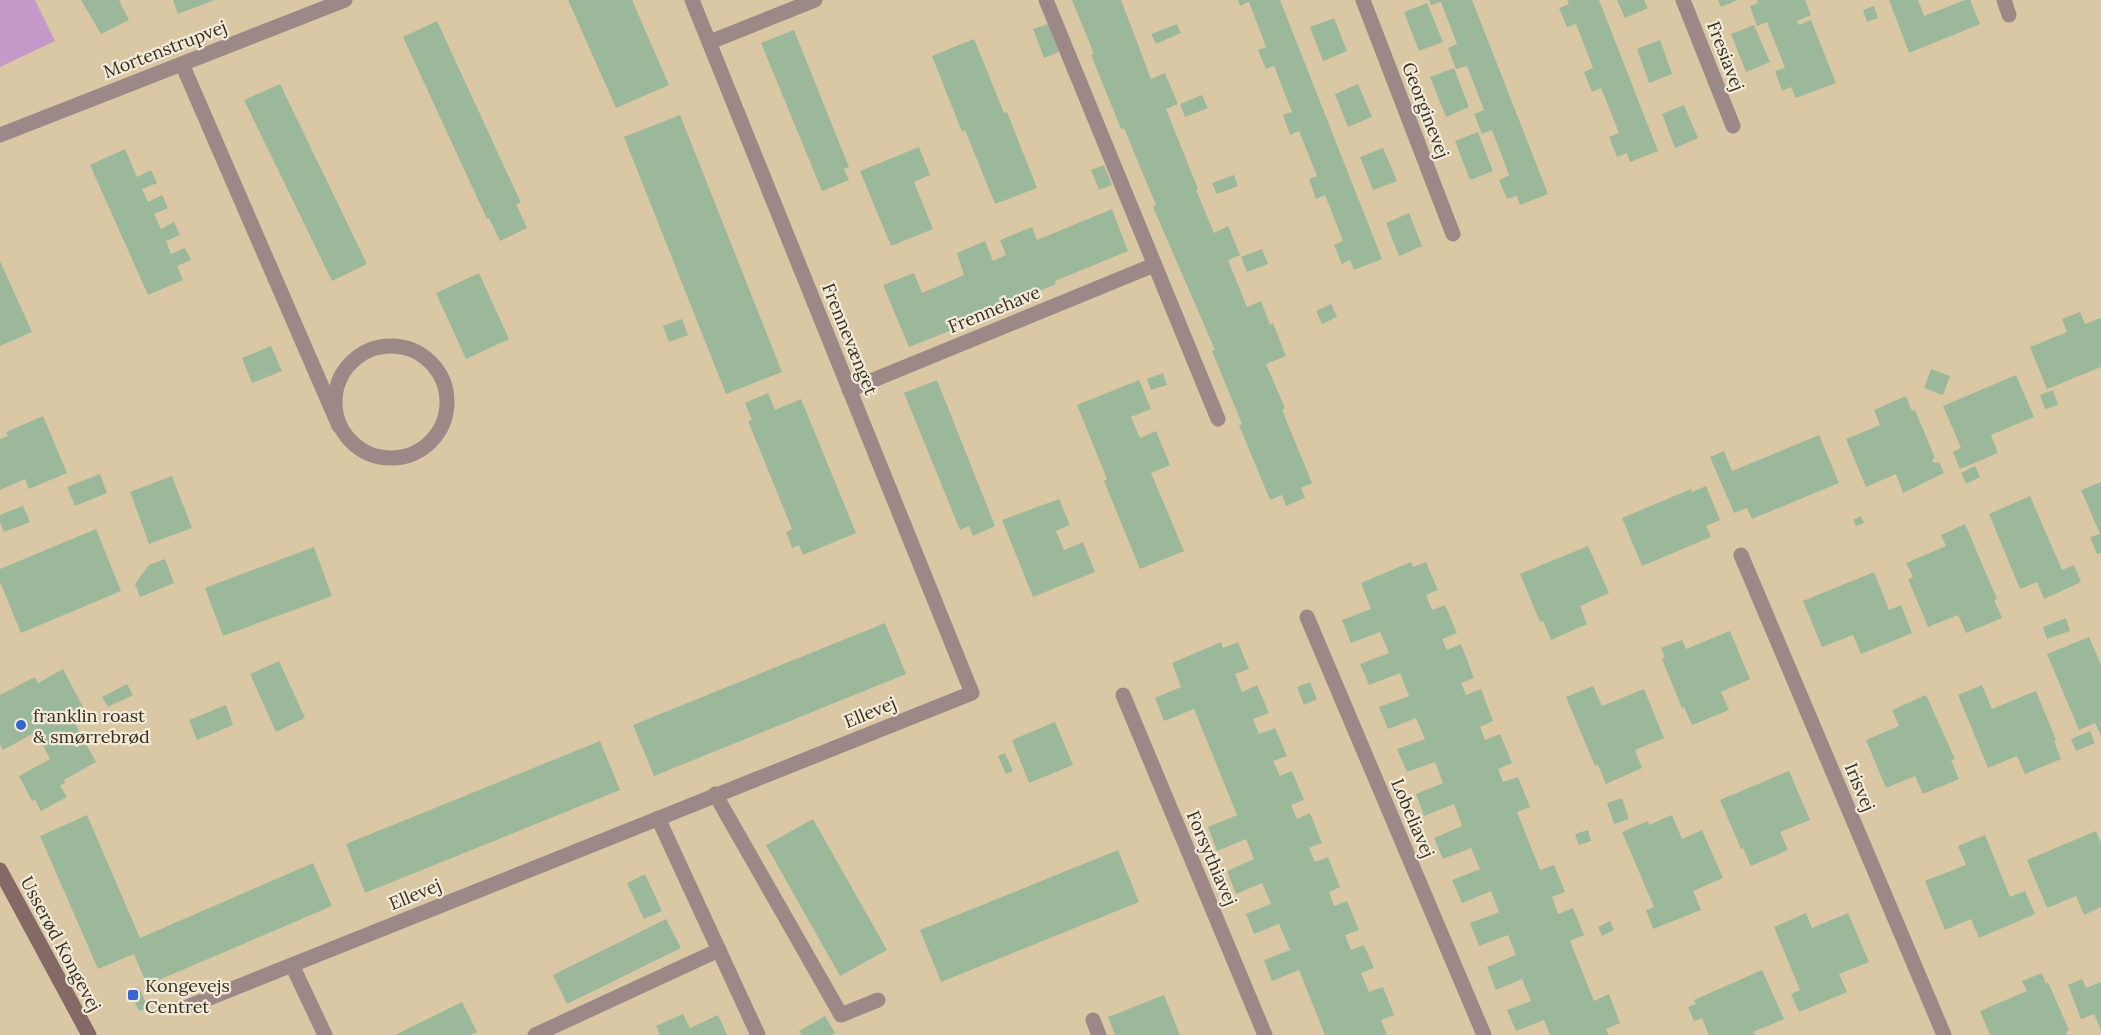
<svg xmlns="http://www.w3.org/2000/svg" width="2101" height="1035" viewBox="0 0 2101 1035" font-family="Lora,serif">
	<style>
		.green { fill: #c499c8 }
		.building { fill: #9cb89b }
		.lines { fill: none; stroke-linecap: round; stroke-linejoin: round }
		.lane { stroke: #9c8987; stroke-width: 15 }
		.street { stroke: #9c8987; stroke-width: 15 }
		.secondary { stroke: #846967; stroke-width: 15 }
		.poi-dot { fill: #3666d6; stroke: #f3ead8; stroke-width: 2 }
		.labels { text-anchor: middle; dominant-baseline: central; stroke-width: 4.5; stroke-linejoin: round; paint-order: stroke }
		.street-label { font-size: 18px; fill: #373022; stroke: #f3ead8 }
		.poi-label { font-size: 18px; fill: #373022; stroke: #f3ead8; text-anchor: start }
	</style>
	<rect width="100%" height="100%" fill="#dac8a5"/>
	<path class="green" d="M0,0h35l20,41 -55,26z"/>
	<path class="building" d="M81,0h38l10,20 -28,14z
		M173,0h42l-37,14z
		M568,0h64l37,85 -53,23z
		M1072,0h49l30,79 14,-6 13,31 -12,5 32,80 -2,1 18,43 14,-7 12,29 -12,5 19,47 14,-6 9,24 3,-2 13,33 -20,8 19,44 -3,2 30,73 -11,5 4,10 -19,8 -4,-11 -12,5 -31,-75 3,-1 -30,-73 3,-1 -62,-143 3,-2 -32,-77 -3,1 -30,-74 3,-1z
		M1238,0h42l102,259 -28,11 -4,-10 -8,4 -8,-19 9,-4 -18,-46 -9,4 -7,-20 8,-3 -18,-45 -9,4 -7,-20 9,-3 -18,-46 -8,3 -8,-19 8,-3 -17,-45 -9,4z
		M1429,0h43l76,194 -28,11 -3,-9 -10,3 -8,-19 10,-5 -17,-45 -10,4 -8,-20 10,-4 -17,-44 -11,3 -8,-21 9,-4 -16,-42 -10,3z
		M1567,0h32l59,151 -28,11 -3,-9 -10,4 -8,-20 10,-4 -18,-45 -9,4 -8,-20 9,-4 -17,-44 -9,3 -8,-19 10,-4z
		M1617,0h27l4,8 -23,10z
		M1718,0h20l-17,7z
		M1757,0h48l6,15 -14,6 2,4 12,-5 25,63 -40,15 -5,-11 -9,4 -7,-20 10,-3 -18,-46 -10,4 -7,-20 8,-3z
		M1889,0h29l6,16 41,-16h5l10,24 -71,29z
		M1427,3l16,39 -24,9 -15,-39z
		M1874,6l4,12 -11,4 -4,-12z
		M1334,18l13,33 -24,10 -13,-34z
		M437,21l84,182 -5,1 11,24 -27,13 -11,-23 -2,1 -84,-182z
		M1048,24l11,28 -15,6 -11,-29z
		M1177,24l4,9 -25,11 -5,-10z
		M1754,25l16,37 -24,10 -15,-38z
		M794,30l55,137 -5,2 5,11 -27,11 -61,-148z
		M974,39l30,74 3,-1 30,76 -42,16 -30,-74 -3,2 -30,-76z
		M1660,40l12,34 -23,9 -12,-34z
		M1454,68l15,39 -23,10 -16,-40z
		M280,84l87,180 -35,17 -88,-181z
		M1358,84l14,33 -24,10 -13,-33z
		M1202,95l6,13 -23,9 -5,-13z
		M1684,105l14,33 -23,10 -13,-34z
		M680,115l102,257 -56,22 -102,-257z
		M1478,132l15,39 -23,9 -15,-39z
		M919,147l11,28 -16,7 19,47 -42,17 -31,-75z
		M1383,148l14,33 -24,9 -13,-33z
		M125,149l12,28 14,-7 6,13 -15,6 6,13 14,-7 6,13 -14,6 7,15 13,-7 6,13 -14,6 5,13 14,-6 6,12 -14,6 6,14 -35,15 -58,-130z
		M1104,165l8,20 -13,5 -8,-20z
		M1234,175l4,11 -21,8 -5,-11z
		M1112,209l16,42 -73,30 1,3 -73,30 2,3 -76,30 -26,-62 31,-12 8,20 42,-18 -7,-22 28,-12 8,20 13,-6 -6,-15 32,-13 5,13z
		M1409,213l13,33 -23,10 -13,-33z
		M1262,249l6,15 -21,8 -6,-15z
		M0,261l32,71 -32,14z
		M479,273l30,66 -43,20 -30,-66z
		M1331,304l6,13 -15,7 -6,-13z
		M2080,312l5,12 16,-6v49l-54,22 -17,-42 37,-15 -5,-13z
		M682,319l6,16 -19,7 -6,-16z
		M271,346l11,25 -30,12 -10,-25z
		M1931,369l19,7 -7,19 -19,-7z
		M1163,373l4,12 -16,5 -4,-11z
		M2016,375l18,42 -43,18 7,18 -38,16 -7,-17 8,-4 -18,-42z
		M937,380l58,146 -22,10 -4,-10 -9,4 -56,-137z
		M1139,380l12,29 -20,8 9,21 16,-7 14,34 -19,8 33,78 -44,18 -36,-88 3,-2 -30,-74z
		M2053,390l5,15 -13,4 -5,-14z
		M768,393l7,17 26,-11 55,134 -53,22 -4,-10 -7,3 -6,-16 6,-3 -44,-108 4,-1 -7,-17z
		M1906,396l6,15 3,-1 20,48 -3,1 2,4 5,-1 5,11 -41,20 -7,-19 -30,13 -20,-48 34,-14 -6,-15z
		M43,416l24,57 -38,16 -4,-10 -25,11v-51l8,-3 -2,-4z
		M1819,435l20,48 -87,36 -5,-11 -13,5 -24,-56 14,-6 8,20z
		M1975,466l5,11 -14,7 -5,-11z
		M100,474l7,19 -32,13 -8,-19z
		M172,476l20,52 -43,16 -19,-52z
		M2101,482v71l-4,1 -7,-17 10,-3 -19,-44z
		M1706,486l14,34 -14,6 5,11 -69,29 -20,-48 69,-29 1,3z
		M2030,496l32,74 12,-5 7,17 -37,17 -7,-17 -17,7 -31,-75z
		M1059,499l11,26 -14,6 8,19 19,-8 12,30 -62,25 -31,-77z
		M23,506l7,16 -26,10 -4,-9v-8z
		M1861,516l3,7 -8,3 -3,-6z
		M1965,524l32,75 -3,1 8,18 -36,15 -8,-18 -30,12 -20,-48 5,-2 -7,-14 40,-17 -5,-11z
		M96,529l25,62 -100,42 -21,-51v-13z
		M1588,546l21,47 -29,13 7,18 -36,16 -8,-19 -3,1 -20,-48z
		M314,547l18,49 -109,40 -18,-48z
		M165,559l9,24 -34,14 -5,-13 14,-19z
		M1411,562l2,5 13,-5 12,28 -12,5 6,15 13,-5 12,28 -15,6 5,11 14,-6 13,34 -13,5 5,12 15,-6 12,32 -13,6 5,13 15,-6 12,29 -14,6 5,13 15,-5 12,30 -13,5 23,58 14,-5 11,27 -13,5 6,17 15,-6 11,27 -14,6 24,60 15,-7 11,29 -14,6 3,6h-59l-6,-15 -28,11 -9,-21 24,-9 -9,-22 -26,11 -9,-23 29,-12 -8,-20 -29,11 -9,-23 29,-11 -8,-21 -29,12 -10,-23 28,-11 -9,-21 -28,11 -9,-21 28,-12 -8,-22 -30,12 -8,-22 27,-11 -8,-21 -28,10 -10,-23 28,-10 -9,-21 -28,11 -9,-22 30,-11 -9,-23 -31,12 -9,-21 29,-11 -9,-21 -29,11 -9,-23 29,-11 -10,-26z
		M1874,572l15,38 12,-5 11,28 -51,21 -8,-19 -31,12 -19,-46z
		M2066,618l4,13 -23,8 -4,-12z
		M885,623l21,51 -252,102 -21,-51z
		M1730,631l20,48 -29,13 8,18 -37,15 -8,-18 -2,1 -20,-49 3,-2 -4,-9 21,-8 4,9z
		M2089,637l12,28v71l-6,-13 -16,7 -32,-76z
		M1221,642l2,6 15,-6 11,27 -14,5 7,18 15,-7 12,28 -16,6 6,15 16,-6 12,28 -14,5 7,15 12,-5 12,29 -13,5 6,14 13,-6 12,30 -13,5 6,14 13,-5 12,30 -11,5 5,14 13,-5 12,29 -14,5 6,15 13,-5 10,23 -13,5 8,19 14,-5 11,28 -13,5 6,15h-62l-26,-65 -27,11 -8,-21 26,-10 -11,-26 -25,10 -8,-20 25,-10 -9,-21 -26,11 -9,-23 27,-12 -8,-20 -29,12 -9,-24 29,-12 -43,-106 -30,12 -9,-23 26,-11 -9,-24z
		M279,661l26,57 -29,14 -26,-58z
		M63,669l20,38 -13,7 26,48 -32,18 1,3 -5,3 7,11 -26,14 -6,-11 -3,1 -13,-25 31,-17 -14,-27 -33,18 -3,-6v-49l35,-18 3,6z
		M1310,682l7,17 -13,6 -7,-18z
		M127,684l6,11 -25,12 -6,-10z
		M1982,685l10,24 44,-18 20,49 -2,1 7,18 -36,15 -8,-18 -29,12 -30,-73z
		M1593,686l9,20 42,-17 20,49 -29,12 7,18 -36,16 -8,-19 -3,1 -29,-69z
		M1926,695l29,64 -4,1 8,19 -36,15 -8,-18 -29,12 -20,-48 33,-14 -7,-16z
		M226,705l7,20 -36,15 -8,-20z
		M1055,722l18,43 -44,18 -17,-43z
		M2090,731l5,12 -19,8 -5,-12z
		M600,741l20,49 -255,103 -19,-49z
		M1005,753l8,18 -7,3 -8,-18z
		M1789,771l21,49 -30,12 8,18 -37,16 -8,-18 -2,1 -21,-49z
		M1622,798l7,21 -15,5 -7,-21z
		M87,815l53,123 173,-75 19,43 -185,79 -13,-31 -36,15 -58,-133z
		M1672,815l10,24 20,-9 21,48 -30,13 8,19 -48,19 -7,-19 8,-3 -32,-75 26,-11 1,4z
		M813,819l74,131 -47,26 -74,-131z
		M1588,830l3,11 -12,4 -4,-11z
		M2096,831l5,13v63l-17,8 -8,-19 -29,12 -20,-48z
		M1985,835l25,62 15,-6 10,23 -56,24 -8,-19 -26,11 -20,-49 41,-16 -8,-19z
		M1118,850l21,52 -198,80 -21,-52z
		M645,874l17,37 -18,8 -17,-36z
		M1806,913l6,15 36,-15 21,49 -30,12 8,18 -48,20 -8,-18 9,-4 -26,-63z
		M666,919l15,29 -114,56 -14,-29z
		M1610,921l4,9 -12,6 -4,-9z
		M1762,970l22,49 -31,13 2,3h-46l-7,-17 -8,3 -6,-14 8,-3 -2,-4z
		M2042,973l4,11 2,-2 21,48 -3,2 1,3h-77l-10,-24 47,-20 -5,-10z
		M2082,979l4,9 15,-6v49l-7,-17 -13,5 -13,-34z
		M139,987l9,21 -9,3 -9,-19z
		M1164,995l16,40h-65l-7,-18z
		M462,1002l15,30 -7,3h-75z
		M683,1014l7,14 28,-13 9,20h-67l-4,-9z
		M825,1016l10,17 -4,2h-29l-3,-4z"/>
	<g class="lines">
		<path class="lane" d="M182,64l157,362
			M335 402a56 56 0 1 1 112 0a56 56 0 1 1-112 0Z
			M292,965l33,70
			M535,1035l184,-85"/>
		<path class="street" d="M1046,0l172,419
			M1363,0l90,234
			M1683,0l50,126
			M2004,0l5,15
			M710,42l105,-42
			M0,135l345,-135
			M849,390l305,-125
			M1741,555l203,480
			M1307,617l177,418
			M1123,695l142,340
			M715,794l126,221 37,-15
			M658,818l100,217
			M187,1007l785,-314 -280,-693
			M1093,1020l6,15"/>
		<path class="secondary" d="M0,870l89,165"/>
	</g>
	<g class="poi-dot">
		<circle cx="21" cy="725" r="6"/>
		<rect x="127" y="989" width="12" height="12" rx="3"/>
	</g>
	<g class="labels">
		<g class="street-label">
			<text transform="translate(165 49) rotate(-21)">Mortenstrupvej</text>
			<text transform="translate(1726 56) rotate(69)">Fresiavej</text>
			<text transform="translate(1426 110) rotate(69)">Georginevej</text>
			<text transform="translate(994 309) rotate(-22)">Frennehave</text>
			<text transform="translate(850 339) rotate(68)">Frennevænget</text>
			<text transform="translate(870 712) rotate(-22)">Ellevej</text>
			<text transform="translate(1860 787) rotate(67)">Irisvej</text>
			<text transform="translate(1413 818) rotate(67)">Lobeliavej</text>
			<text transform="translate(1212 858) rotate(67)">Forsythiavej</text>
			<text transform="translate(415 894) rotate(-22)">Ellevej</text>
			<text transform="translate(61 944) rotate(62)">Usserød Kongevej</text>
		</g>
		<g class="poi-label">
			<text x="33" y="715">franklin roast<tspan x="33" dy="21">&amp; smørrebrød</tspan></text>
			<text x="145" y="985">Kongevejs<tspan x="145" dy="21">Centret</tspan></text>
		</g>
	</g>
</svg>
